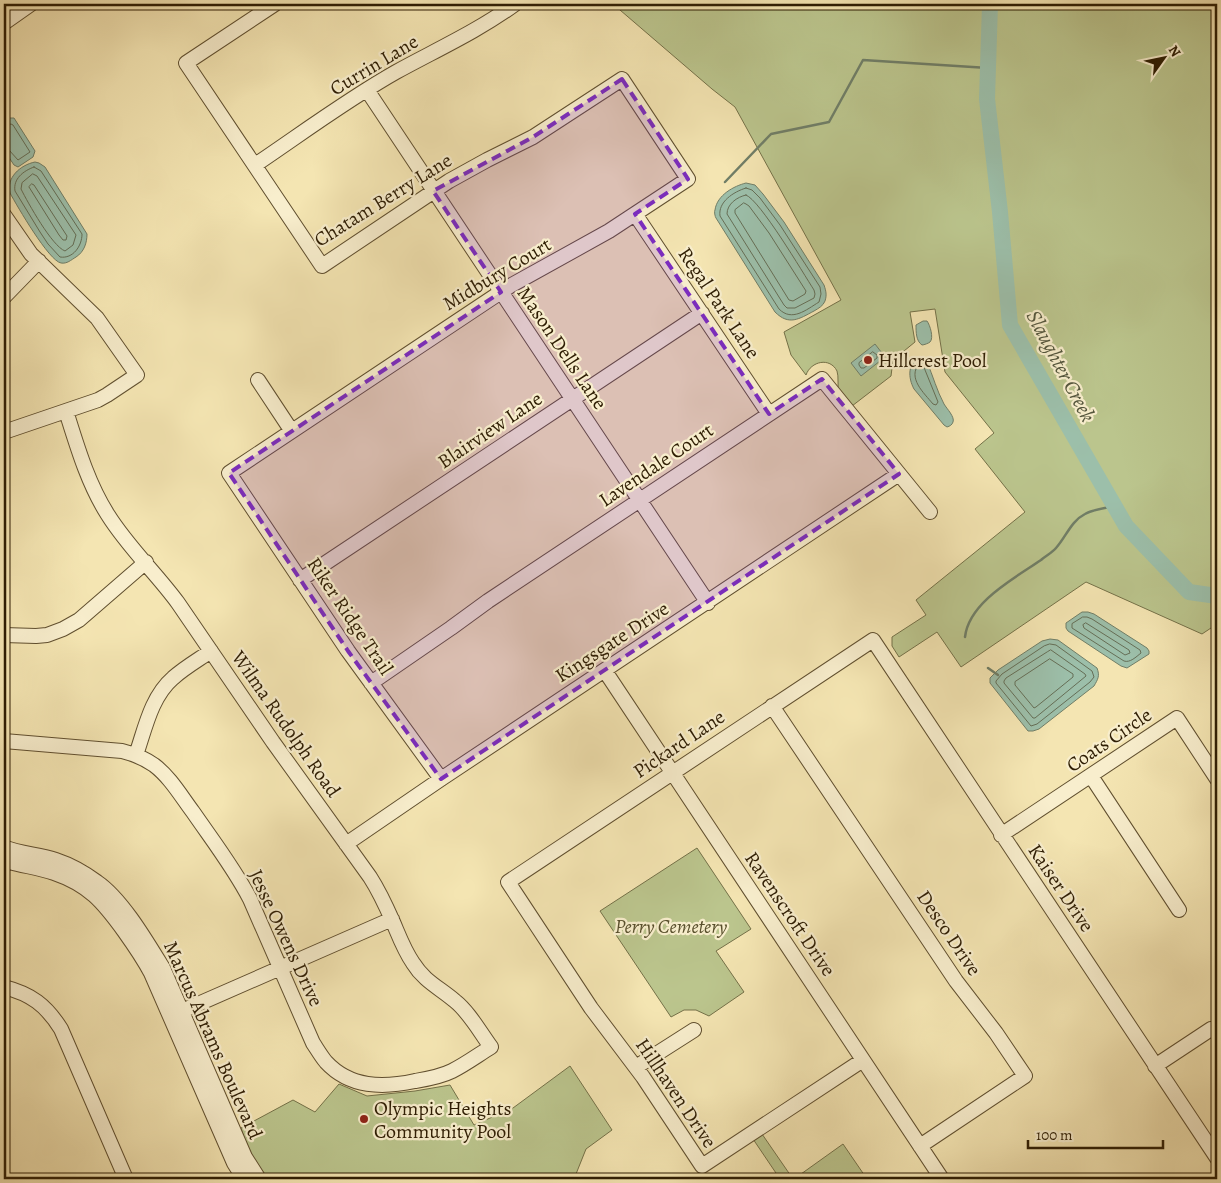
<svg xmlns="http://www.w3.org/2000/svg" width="1221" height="1183" viewBox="0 0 1221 1183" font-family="Alegreya,serif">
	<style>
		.green { fill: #bbc58d; stroke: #747148 }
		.water { fill: #9cbfaa; stroke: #707e67 }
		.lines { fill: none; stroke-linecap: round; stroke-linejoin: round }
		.shore { stroke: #656e56; stroke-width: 1 }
		.stream { stroke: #707e67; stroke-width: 2.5 }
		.river { stroke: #9cbfaa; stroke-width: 16 }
		.minor-casing { stroke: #604f2f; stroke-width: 16 }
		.minor { stroke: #f8eecd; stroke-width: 14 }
		.marked { fill: #7b2cbf; fill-opacity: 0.2; stroke: #7b2cbf; stroke-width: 4; stroke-dasharray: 10 6; stroke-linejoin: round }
		.poi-dot { fill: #8f2418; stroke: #f8eecd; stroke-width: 2 }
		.labels { text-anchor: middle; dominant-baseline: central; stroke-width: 4.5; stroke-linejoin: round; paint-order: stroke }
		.street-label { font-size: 20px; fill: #2e1d03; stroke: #f8eecd }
		.poi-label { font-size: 20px; fill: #2e1d03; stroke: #f8eecd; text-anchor: start }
		.park-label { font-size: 20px; font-style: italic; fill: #584f2c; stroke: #f8eecd }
		.water-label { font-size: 21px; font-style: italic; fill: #54563d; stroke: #f8eecd }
	</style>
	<rect width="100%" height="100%" fill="#f4e5b2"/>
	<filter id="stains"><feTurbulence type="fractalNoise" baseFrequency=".004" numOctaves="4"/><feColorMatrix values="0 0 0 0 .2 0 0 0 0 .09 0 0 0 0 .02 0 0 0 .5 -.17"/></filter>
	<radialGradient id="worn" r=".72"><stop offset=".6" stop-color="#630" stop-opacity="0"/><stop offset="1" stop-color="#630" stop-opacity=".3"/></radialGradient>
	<path class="green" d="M613,4h604v620l-15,10 -116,-52 -125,85 -24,-35 -38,25 -7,-11v-9l34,-22 -10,-15 109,-88 -50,-63 19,-16 -49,-61 -10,-63 -25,3 5,30 -22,18 -2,16 -39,30c-4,-5 -10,-10 -13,-15 -2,-6 0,-14 -2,-20 -7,-14 -26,-10 -31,4l-15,-20 -7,-23 57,-32 -106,-193 -23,-18z
		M697,848l54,81 -35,22 28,41 -35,24 -13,-6h-12l-13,7 -71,-106z
		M570,1066l42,64 -26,19 -12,30h-306l-20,-28 -7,-23 52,-28 22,12 24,-28 28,12 48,-5 35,-6 24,40 39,-17z
		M762,1134l31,45h-13l-27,-40z
		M843,1144l24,35h-73z"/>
	<path class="water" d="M9,118h5l21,33 -2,6 -15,10 -4,-2 -10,-15v-28z
		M35,162l4,1 6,4 42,67c0,9 -3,18 -11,23 -5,3 -9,7 -15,6 -12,-2 -44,-57 -51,-70 -4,-15 10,-28 25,-31z
		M746,183l9,2 8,9 21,28 40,63c2,6 3,10 1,16 -2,5 -6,7 -11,10 -15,8 -25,15 -39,1l-59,-94c-1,-1 -2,-7 -1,-8 2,-15 19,-24 31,-27z
		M923,321h4c3,4 7,17 3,21 -1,1 -6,3 -8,3 -6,-4 -6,-13 -6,-20z
		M875,344l10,13 -24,19 -10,-13z
		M921,358l3,1 3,3c6,14 10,29 17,42 3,5 11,13 9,18 -1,3 -3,4 -6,5l-3,-2 -30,-36c-6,-11 -7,-27 7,-31z
		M1082,612h6l6,2 53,34 2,3v3l-22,14 -6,-2 -53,-35 -2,-3v-5z
		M1050,639l8,1 39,28c3,8 1,11 -3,18l-55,43 -6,2h-5l-38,-48v-5l8,-8 44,-29z"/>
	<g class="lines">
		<path class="shore" d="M4,126l7,-2 2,1 17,27 -12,8 -9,-10 -5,-2
			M34,167l7,4 41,63c0,12 -9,25 -22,23l-12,-13 -8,-12 -25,-41c-2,-12 8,-20 19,-24z
			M33,174l4,2 39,59 -3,10 -8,6c-13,-5 -37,-48 -44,-62l1,-6z
			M32,184l2,1 33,51 -1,4h-3l-4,-5 -30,-48z
			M746,188l6,2 8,8 20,27 40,62 1,7 -2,8c-13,8 -27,20 -40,7l-59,-93c-2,-14 13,-24 26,-28z
			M746,195c14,5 57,78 68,95l1,4 -1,4 -19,10h-8l-3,-3 -57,-91c0,-10 10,-17 19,-19z
			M744,203l2,1 3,2 20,27 37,58 -1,3 -12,7 -4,-1 -54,-87v-3z
			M873,352l4,3v3l-13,10h-3l-2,-3v-2z
			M919,364l2,-1 2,2 15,37 -2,3 -3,-1c-9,-11 -26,-26 -14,-40z
			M1083,617h4l5,2 48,31 1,3c-5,4 -11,10 -17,8l-52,-33v-4z
			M1086,623l43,27 1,3 -5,2 -41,-27 -1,-3z
			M1050,644l6,1 36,26 2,6 -4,5 -53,42 -6,2 -35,-43v-2l6,-7 42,-28z
			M1051,650l34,24 1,2 -51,42h-2l-29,-35v-2l2,-3 41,-26z
			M1050,659l23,15v3l-37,30 -2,1 -19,-23v-3z"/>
		<path class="stream" d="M725,182l46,-48 58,-12 34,-62 125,8
			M965,637c4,-35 50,-59 76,-77 4,-4 11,-7 15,-12 10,-11 15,-27 29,-34 9,-5 20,-6 30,-8
			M988,668l10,7"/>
		<path class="river" d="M990,4l-3,95 13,113 10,113 116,201 63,66 28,4"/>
		<defs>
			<path id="minor" d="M275,4l-89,59 136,203 127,-85 38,-21 46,-23 89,-58 66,100 -79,52 -99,55 -281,187 119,178 93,128
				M4,23l27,-19
				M367,90l341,513
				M255,165c46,-31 93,-66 141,-93 40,-22 82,-41 119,-68
				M635,214l134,200
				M4,215l27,39 66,64 40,57 -30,20 -9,5 -94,32
				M4,297l35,-36
				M258,380l33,50
				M300,580l402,-267
				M4,635l32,1 11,-1 16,-6 16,-9 67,-58
				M605,671l337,508
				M371,683l80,-55 37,-27 334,-222 108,133
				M772,706l184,275 40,52 29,43 -105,70
				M4,741l118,10c12,3 22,7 32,14 16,12 27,31 39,47 20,29 41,56 57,87l63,144c4,6 8,13 13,19 24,26 57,26 89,19 12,-2 25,-4 37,-10 14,-7 26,-16 39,-24 -11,-15 -22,-35 -36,-46 -15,-13 -31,-20 -42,-38 -9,-13 -14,-27 -20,-41 -7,-16 -14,-31 -23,-45l-97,-135 -95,-139c-22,-30 -50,-56 -70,-88 -20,-31 -31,-69 -42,-104
				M136,755c9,-26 15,-58 37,-77 11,-10 25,-18 38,-27
				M1091,776l88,134
				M1001,835l176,-117 40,61
				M346,844l95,-65 458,-305
				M4,847c16,7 35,7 52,13 15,5 29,13 41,22 25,17 50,60 66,86l82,189 14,22
				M4,863l6,-1c14,4 30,6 44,11 35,12 49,29 70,58 10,14 19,27 27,42l83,190 10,16
				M4,987c27,7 42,18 57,42l65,150
				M173,1015l219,-96
				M863,1060l-161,106 -59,-89 -52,-69 -83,-126 365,-242 344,518
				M1155,1066l56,-37
				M636,1067l58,-37"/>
		</defs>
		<use href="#minor" class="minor-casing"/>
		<use href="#minor" class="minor"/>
	</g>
	<path class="marked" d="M622,79l66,100 -53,35 134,200 53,-35 77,95 -458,305 -93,-128 -119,-178 272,-181 -68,-101 100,-54z"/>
	<g class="poi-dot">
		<circle cx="868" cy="360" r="5"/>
		<circle cx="364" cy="1119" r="5"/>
	</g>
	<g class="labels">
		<g class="street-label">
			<text transform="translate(374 65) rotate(-31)">Currin Lane</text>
			<text transform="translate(383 200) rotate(-32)">Chatam Berry Lane</text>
			<text transform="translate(497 274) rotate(-31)">Midbury Court</text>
			<text transform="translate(719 303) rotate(56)">Regal Park Lane</text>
			<text transform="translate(562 348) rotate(56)">Mason Dells Lane</text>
			<text transform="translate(490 430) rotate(-34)">Blairview Lane</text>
			<text transform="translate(656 465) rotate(-34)">Lavendale Court</text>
			<text transform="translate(350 616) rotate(56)">Riker Ridge Trail</text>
			<text transform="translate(612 642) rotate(-33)">Kingsgate Drive</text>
			<text transform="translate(286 724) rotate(55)">Wilma Rudolph Road</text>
			<text transform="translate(1109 740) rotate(-34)">Coats Circle</text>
			<text transform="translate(679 744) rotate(-34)">Pickard Lane</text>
			<text transform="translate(1061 888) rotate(56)">Kaiser Drive</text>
			<text transform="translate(790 914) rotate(56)">Ravenscroft Drive</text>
			<text transform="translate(949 933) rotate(56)">Desco Drive</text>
			<text transform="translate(286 938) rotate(65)">Jesse Owens Drive</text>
			<text transform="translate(213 1040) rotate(66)">Marcus Abrams Boulevard</text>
			<text transform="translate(676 1093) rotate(56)">Hillhaven Drive</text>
		</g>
		<g class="poi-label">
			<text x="878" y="360">Hillcrest Pool</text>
			<text x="374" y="1108">Olympic Heights<tspan x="374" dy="23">Community Pool</tspan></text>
		</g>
		<g class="park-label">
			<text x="671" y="926">Perry Cemetery</text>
		</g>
		<g class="water-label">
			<text transform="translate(1061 366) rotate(62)">Slaughter Creek</text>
		</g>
	</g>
	<rect width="1221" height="1183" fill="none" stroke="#f4e5b2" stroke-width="20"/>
	<rect x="5" y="5" width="1211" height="1173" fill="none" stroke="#2e1d03" stroke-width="2.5"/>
	<rect x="10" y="10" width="1201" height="1163" fill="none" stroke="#2e1d03"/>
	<g transform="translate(1164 58) rotate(57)" stroke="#f8eecd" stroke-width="4" paint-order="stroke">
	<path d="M0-4L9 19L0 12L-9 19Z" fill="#2e1d03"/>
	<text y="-8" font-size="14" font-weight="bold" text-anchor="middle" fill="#2e1d03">N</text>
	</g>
	<path d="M1028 1140v8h135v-8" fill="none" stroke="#2e1d03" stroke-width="2.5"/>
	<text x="1036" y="1140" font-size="15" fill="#2e1d03" stroke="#f8eecd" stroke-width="4" paint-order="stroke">100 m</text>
	<rect width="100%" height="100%" filter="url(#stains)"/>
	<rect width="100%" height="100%" fill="url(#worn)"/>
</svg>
